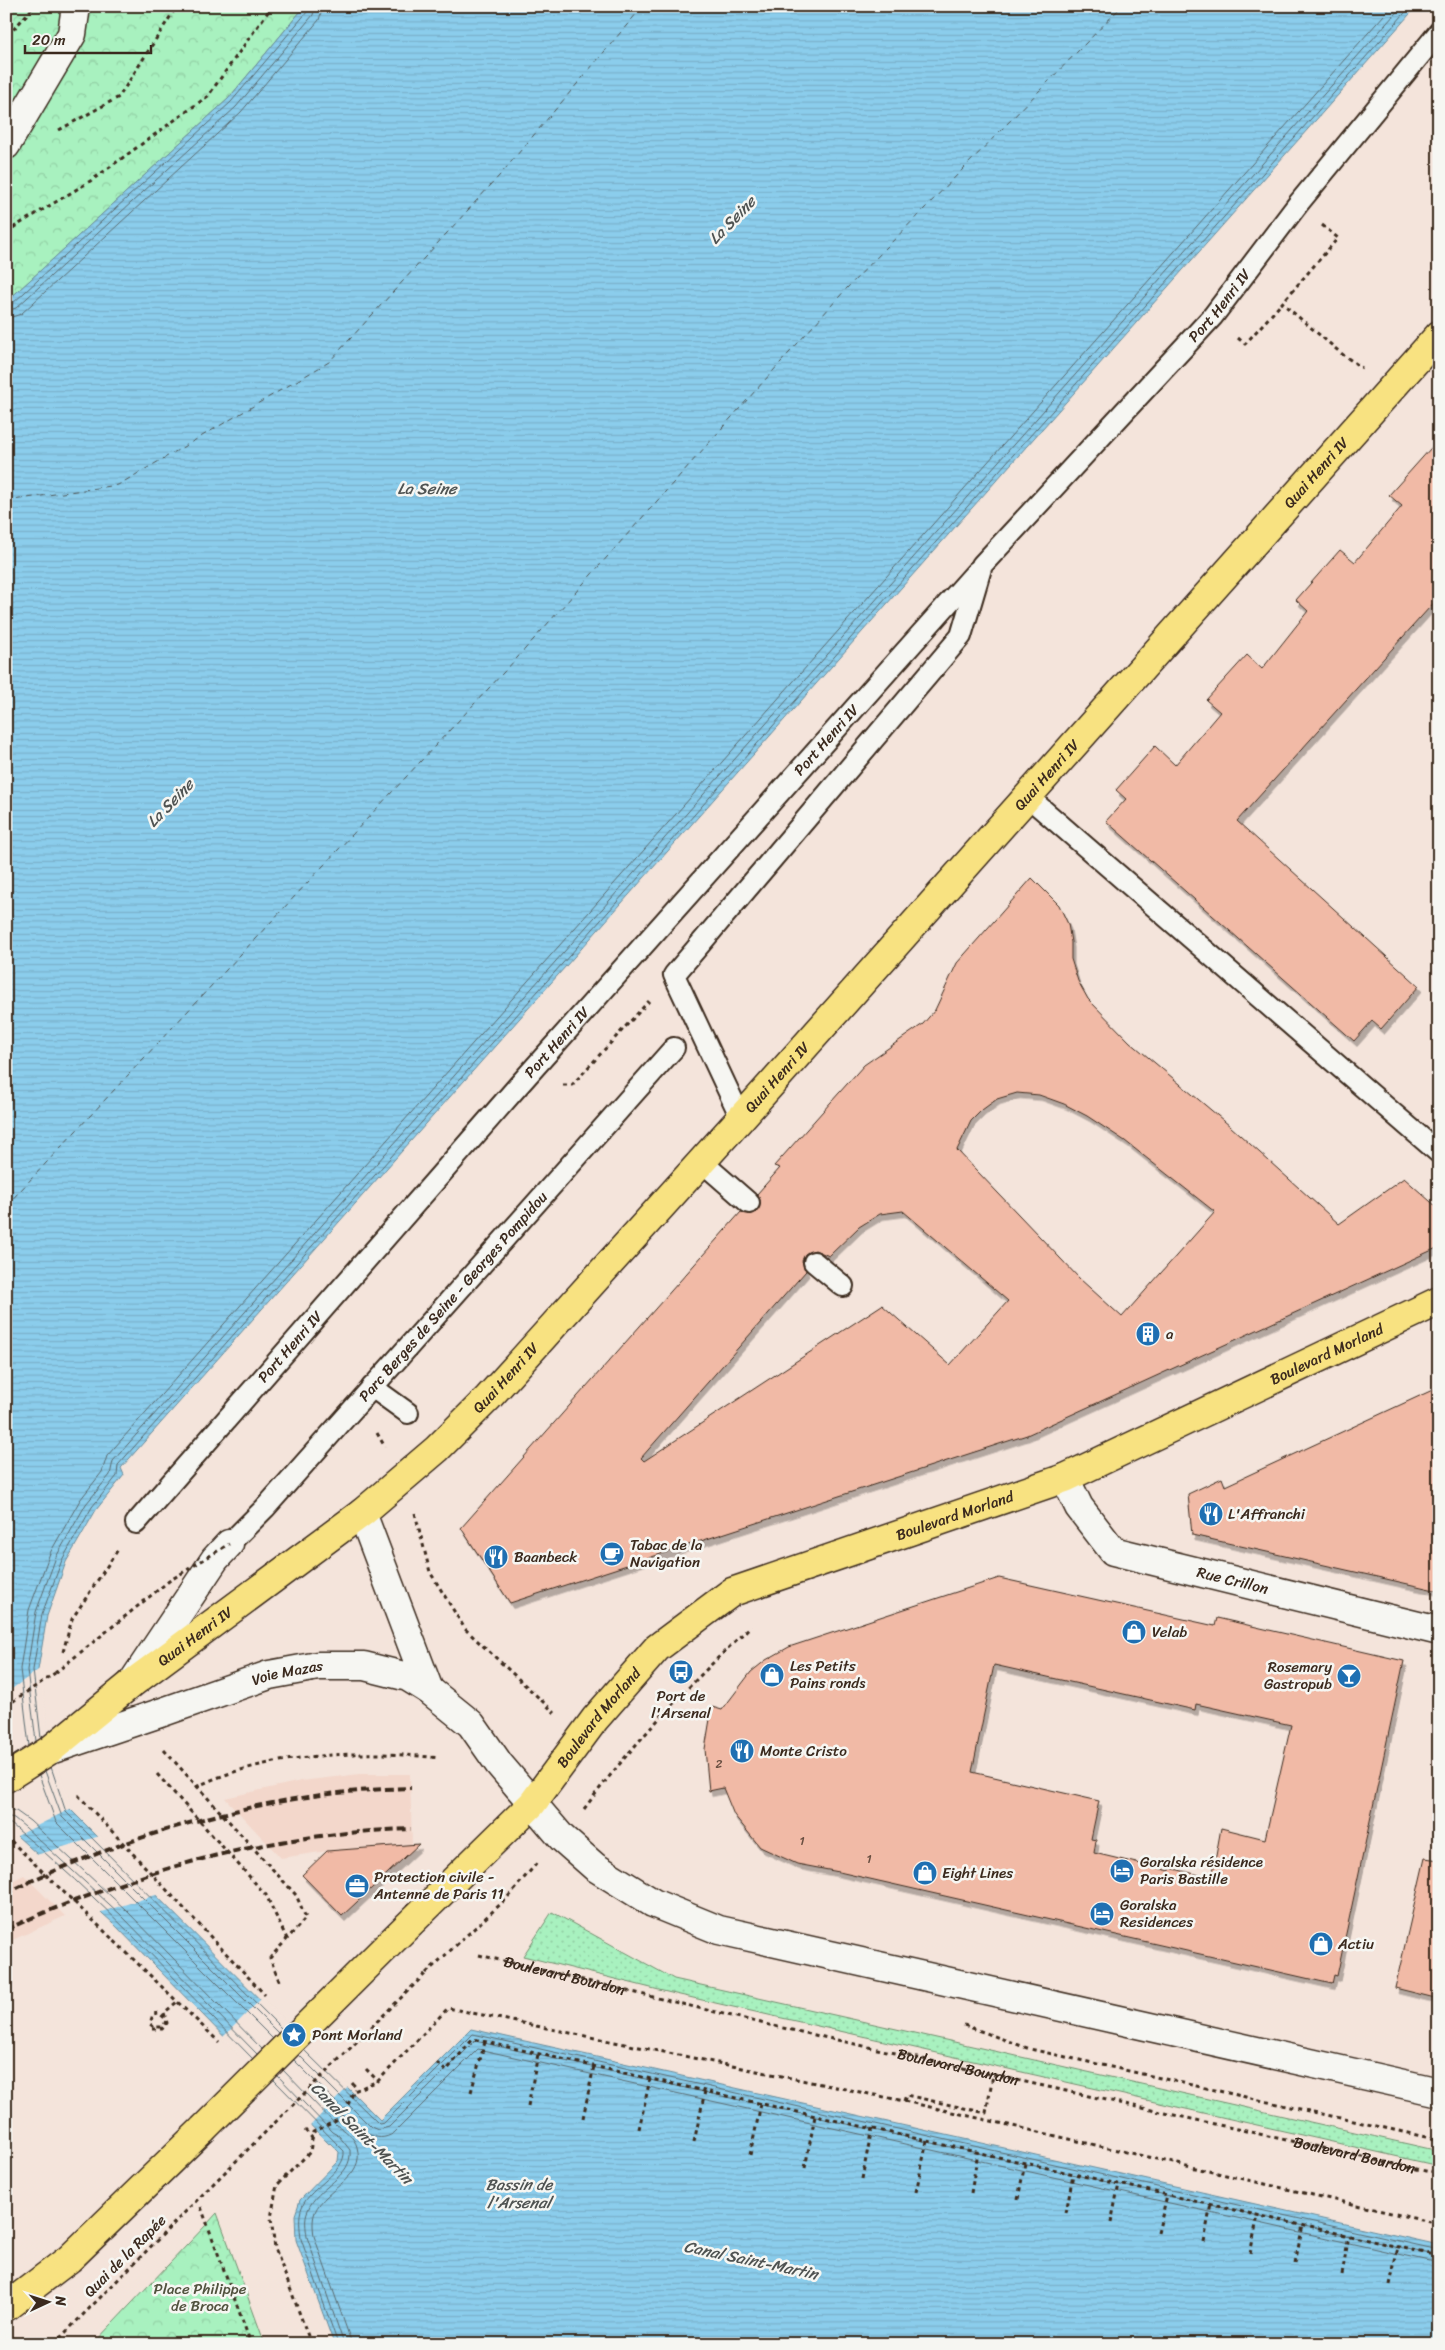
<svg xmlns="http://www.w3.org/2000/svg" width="1445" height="2350" viewBox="0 0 1445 2350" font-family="Sriracha,sans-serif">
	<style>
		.built { fill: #f3d7cb }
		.grass { fill: url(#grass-dots); stroke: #728e6e }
		.forest { fill: url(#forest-crowns); stroke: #728e6e }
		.water { fill: url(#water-rules); stroke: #6b8c9a }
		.pier { fill: #f4e4db }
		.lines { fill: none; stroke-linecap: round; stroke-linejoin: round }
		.shore { stroke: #5b6b70; stroke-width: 1 }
		.ferry { stroke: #4f5352; stroke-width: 1; stroke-dasharray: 6 5; stroke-linecap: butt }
		.building { fill: #f1baa6; stroke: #3b2a1e; fill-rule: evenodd; filter: url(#shadow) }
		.lane-casing { stroke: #3b2a1e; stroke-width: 24 }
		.street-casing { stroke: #3b2a1e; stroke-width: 31 }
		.secondary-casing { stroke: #3b2a1e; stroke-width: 31 }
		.primary-casing { stroke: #3b2a1e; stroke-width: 31 }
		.path { stroke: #3b2a1e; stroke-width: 3; stroke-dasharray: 4 4; stroke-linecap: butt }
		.lane { stroke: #f6f6f2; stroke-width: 20 }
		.street { stroke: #f6f6f2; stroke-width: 28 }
		.secondary { stroke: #f6f6f2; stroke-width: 28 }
		.primary { stroke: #f8e281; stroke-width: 28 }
		.rail { stroke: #3b2a1e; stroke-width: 4; stroke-dasharray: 8 4; stroke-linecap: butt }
		.secondary-bridge-casing { stroke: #3b2a1e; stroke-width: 31; stroke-linecap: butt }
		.primary-bridge-casing { stroke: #3b2a1e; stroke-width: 31; stroke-linecap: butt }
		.path-bridge { stroke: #3b2a1e; stroke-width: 3; stroke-dasharray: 4 4; stroke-linecap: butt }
		.secondary-bridge { stroke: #f6f6f2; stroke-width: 28 }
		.primary-bridge { stroke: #f8e281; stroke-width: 28 }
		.labels { text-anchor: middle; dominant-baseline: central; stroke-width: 5; stroke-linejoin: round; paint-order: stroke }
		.number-label { font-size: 12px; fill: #684e40 }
		.street-label { font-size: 15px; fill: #3b2a1e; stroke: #f6f6f2 }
		.poi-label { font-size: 15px; fill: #3b2a1e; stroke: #f6f6f2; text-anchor: start }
		.park-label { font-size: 15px; fill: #51523e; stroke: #f6f6f2 }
		.water-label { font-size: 16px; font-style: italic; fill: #4f5352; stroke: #f6f6f2 }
	</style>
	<defs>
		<pattern id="grass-dots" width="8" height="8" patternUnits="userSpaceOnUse" patternTransform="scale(1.25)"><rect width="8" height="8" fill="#a8f1bf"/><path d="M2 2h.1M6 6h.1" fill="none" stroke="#92cfa4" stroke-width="1.8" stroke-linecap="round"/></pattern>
		<pattern id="forest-crowns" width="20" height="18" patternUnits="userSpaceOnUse" patternTransform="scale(1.25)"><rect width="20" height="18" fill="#a8f1bf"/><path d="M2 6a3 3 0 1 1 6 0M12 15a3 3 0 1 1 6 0" fill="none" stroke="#92cfa4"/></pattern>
		<pattern id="water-rules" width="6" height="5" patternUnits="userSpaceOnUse" patternTransform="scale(1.25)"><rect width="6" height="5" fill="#8bcdec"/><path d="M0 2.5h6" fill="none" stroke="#79b0ca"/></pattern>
		<filter id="shadow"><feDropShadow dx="3" dy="5.5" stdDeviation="0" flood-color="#0004"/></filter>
	</defs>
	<rect width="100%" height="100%" fill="#f4e4db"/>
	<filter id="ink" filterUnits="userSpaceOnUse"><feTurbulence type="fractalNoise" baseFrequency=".02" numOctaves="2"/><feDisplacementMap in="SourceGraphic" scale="10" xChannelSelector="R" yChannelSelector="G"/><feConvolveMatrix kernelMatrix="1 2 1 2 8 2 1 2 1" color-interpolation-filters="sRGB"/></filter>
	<g filter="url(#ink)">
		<path class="built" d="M360,1774h50l2,72 -85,5 -46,7 -56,-60 76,-17z
			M24,1875l41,41 -59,27v-59z"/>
		<path class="grass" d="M552,1912l122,67 765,172v15l-768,-173 -148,-37z"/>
		<path class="forest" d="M6,6h299l-77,93 -222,203z
			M217,2213l48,131h-172l114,-120z"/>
		<path class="water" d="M305,6h1112l-1296,1462 3,7 -28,35 -30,52 -19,54 -9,54 8,66 24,73 310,311 91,-91 968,216v99h-1105l-38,-104 -1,-25 5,-15 38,-39 1,-9 -9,-9 -1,1 -216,-221 -107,-97v-1524l222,-203z"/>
		<path class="pier" d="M41,1668l7,68 24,72 -57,29 -9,-8v-136z
			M100,1836l51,50 8,8 -61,19 -62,-58z
			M262,1998l87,88 -40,41 -87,-89z"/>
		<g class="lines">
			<path class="shore" d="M6,305l6,-1 219,-202 76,-90 2,-6
				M6,311l10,-3 220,-201 77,-92 2,-9
				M6,319l15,-5 220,-202 78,-92 4,-14
				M41,1738l-8,-68 9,-56 20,-54 30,-53 25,-31 1,-11 1293,-1459
				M36,1741l-9,-71 9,-58 20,-55 30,-53 24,-29 3,-14 1289,-1455
				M29,1746l-9,-77 9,-59 21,-57 30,-53 22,-28 5,-16 1285,-1450
				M51,1767l15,45 216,217
				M45,1771l17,46 216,216
				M39,1775l17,47 217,217
				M6,1809l10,2 14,10 96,89 136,139
				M6,1816l8,2 11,9 96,88 136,139
				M6,1823l5,1c87,71 163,155 242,235
				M304,2050l75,74 5,-1 89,-89 966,216
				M299,2055l72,72 7,3 11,-3 86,-86 964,215
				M294,2060l73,73c9,6 18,6 27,0l84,-84 961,214
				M283,2070l53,55c8,4 19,13 21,22 9,31 -32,41 -42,65 -3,8 -2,16 -1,24l38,108
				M278,2076l54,56 7,4 11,14c3,28 -33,36 -42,60 -4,8 -2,18 -1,27l37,107
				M274,2080l70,71c2,21 -34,36 -42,56 -4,10 -2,21 -1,32l37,105"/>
			<path class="ferry" d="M6,501l112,-16 211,-123 171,-187 143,-169
				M6,1206l511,-548 330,-370 275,-282"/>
		</g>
		<path class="building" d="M1439,439v158l-202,224 182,165 -38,43 -9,-8 -18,20 -248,-220 20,-22 -10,-9 39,-44 20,19 45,-53 -14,-12 41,-45 15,14 46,-58 -12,-11 44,-50 15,12 47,-56 -13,-11z
			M1032,878l27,27 9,19 3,18v17l7,22 10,18 42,43 100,84 109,98 65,-46 35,31v38l-412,188 -517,168 -49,-75 280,-316 11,2 6,-4 2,-10 -3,-6 23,-26 -6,-2 90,-101 59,-41 12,-14 22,-47zM1017,1093l22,2 25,9 23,12 38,25 90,71 -93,105 -42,-38 -123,-129 14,-29 11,-11 15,-11zM903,1211l105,90 -58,64 -68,-60 -238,156 -3,-3 165,-187 -4,-10 3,-7 10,-4 14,6 30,-29 21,-13z
			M1439,1387v204l-247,-56 -4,-41 34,-16 3,8z
			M999,1578l216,48 2,-8 187,43 -67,315 -3,-1 -2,9 -493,-112 -42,-8 -37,-17 -26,-32 -11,-27 -14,3 -4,-42 7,-42 10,3 29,-38 15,-12 23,-13zM994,1665l201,45 1,-6 95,21 -26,114 -44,-11 -9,50 -42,-10v3l-76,-18 2,-13 -5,-1 8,-38 -127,-29z
			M419,1844l-77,72 -40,-41 25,-24z
			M1425,1858l14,2v139l-44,-11z"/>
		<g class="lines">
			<defs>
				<g id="lane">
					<path d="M1027,796l412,357"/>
					<path id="s2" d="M741,1118l-67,-143 287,-339 21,-71 231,-249 85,-112 141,-172"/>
					<path d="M702,1162l47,41"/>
					<path d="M814,1262l29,24"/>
					<path d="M372,1387l36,26"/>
					<path id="s3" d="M136,1523l382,-437 459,-515"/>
					<path id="s4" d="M229,1544l36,-36 409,-460"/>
				</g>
				<g id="street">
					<path d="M6,145l66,-111 4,-28"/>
					<path id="s5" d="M1065,1478l14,29 34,44 326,80"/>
					<path d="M362,1513l67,177"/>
					<path d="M134,1680l81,-121 14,-15"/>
				</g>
				<g id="secondary">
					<path id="s6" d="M160,1713l109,-38 49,-9h46l44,11 21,13 42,34 28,40 63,74 33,29 58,36 66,27 720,162"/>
				</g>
				<g id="primary">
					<path id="s7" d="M131,1684l231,-171 75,-64 51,-51 253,-280 698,-783"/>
					<path d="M6,1778l44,-28"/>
					<path id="s8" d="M387,1946l145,-142 63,-85 62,-71 75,-56 333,-114 374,-177"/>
					<path d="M6,2307l63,-48 134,-130"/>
				</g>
			</defs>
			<use href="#lane" class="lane-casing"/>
			<use href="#street" class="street-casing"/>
			<use href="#secondary" class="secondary-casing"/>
			<use href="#primary" class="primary-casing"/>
			<g class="path">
				<path d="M6,32l7,-2 21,-24"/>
				<path d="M59,130l60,-33 58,-91"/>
				<path d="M1322,225l16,13 -56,65 60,51 20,14"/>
				<path d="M6,232l86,-52 116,-84 64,-90"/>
				<path d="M1238,338l7,6 37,-41"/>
				<path d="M563,1085h9l77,-84"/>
				<path d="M377,1433l8,14"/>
				<path d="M415,1513l15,59 35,57 90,84"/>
				<path d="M63,1652l9,-33 47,-71"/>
				<path d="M6,1706l49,-33"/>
				<path d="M164,1750l132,145 10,23 -36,40 9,23"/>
				<path d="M157,1774l109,121 21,44"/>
				<path d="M196,1787c69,-34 167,-38 243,-29"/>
				<path d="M78,1795l187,200"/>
				<path d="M584,1809c50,-67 107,-126 167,-183"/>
				<path d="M11,1841l208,201"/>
				<path id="s1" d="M479,1955l286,69 674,150"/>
				<path d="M426,1973l80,-74 31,-36"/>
				<path d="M964,2025l66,24 409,91"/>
				<path d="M152,2029h10l5,-6 -1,-4 -7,-6 -6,1 -3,10 4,3h8c5,-4 4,-8 2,-14l14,-12"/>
				<path d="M437,2063l9,8 27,-32 966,217"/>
				<path d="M366,2069l12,12"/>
				<path d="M352,2083l6,7"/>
				<path d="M471,2092l14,-50"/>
				<path d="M904,2101l2,-6 80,18 7,-38"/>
				<path d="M528,2106l10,-52"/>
				<path d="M583,2118l11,-52"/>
				<path d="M639,2129l11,-50"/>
				<path d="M305,2130l8,9"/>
				<path d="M694,2142l11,-51"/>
				<path d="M750,2155l11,-51"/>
				<path d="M805,2168l10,-52"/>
				<path d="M862,2179l10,-51"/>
				<path d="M916,2192l11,-51"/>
				<path d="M971,2193l7,-41"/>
				<path d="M1018,2199l7,-36"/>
				<path d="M201,2207l50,137"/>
				<path d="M1066,2213l7,-39"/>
				<path d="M1111,2223l8,-39"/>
				<path d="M1158,2233l9,-38"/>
				<path d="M1204,2242l7,-38"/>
				<path d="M1250,2254l8,-39"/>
				<path d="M1295,2263l8,-38"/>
				<path d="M1342,2275l7,-40"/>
				<path d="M1390,2285l8,-39"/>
				<path d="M1436,2289l3,-11"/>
				<path d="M54,2344l158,-159"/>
				<path d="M311,2344l-36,-96 -4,-30 6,-33 33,-33 3,-20 29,-14 12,-27 24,-10 70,-73 456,93 535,123"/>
			</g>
			<use href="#lane" class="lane"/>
			<use href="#street" class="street"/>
			<use href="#secondary" class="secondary"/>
			<use href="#primary" class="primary"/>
			<path class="rail" d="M6,1894c36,-20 74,-34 112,-48 98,-35 188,-55 293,-58
				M6,1930c32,-16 65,-28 98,-40 100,-37 201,-58 307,-61"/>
			<defs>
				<path id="secondary-bridge" d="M53,1749l107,-36"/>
				<path id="primary-bridge" d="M50,1750l81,-66
					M203,2129l184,-183"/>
			</defs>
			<use href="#secondary-bridge" class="secondary-bridge-casing"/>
			<use href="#primary-bridge" class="primary-bridge-casing"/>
			<path class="path-bridge" d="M55,1673l114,-92 60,-37
				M212,2185l214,-212"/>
			<use href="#secondary-bridge" class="secondary-bridge"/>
			<use href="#primary-bridge" class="primary-bridge"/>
		</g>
	</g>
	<defs>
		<symbol id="building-disc" viewBox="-11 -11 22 22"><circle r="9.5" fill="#1f6fb2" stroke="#f6f6f2"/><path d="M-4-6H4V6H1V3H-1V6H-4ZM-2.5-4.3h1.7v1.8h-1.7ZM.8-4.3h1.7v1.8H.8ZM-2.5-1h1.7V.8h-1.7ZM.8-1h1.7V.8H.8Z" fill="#fff"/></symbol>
		<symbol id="restaurant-disc" viewBox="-11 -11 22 22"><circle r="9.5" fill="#1f6fb2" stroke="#f6f6f2"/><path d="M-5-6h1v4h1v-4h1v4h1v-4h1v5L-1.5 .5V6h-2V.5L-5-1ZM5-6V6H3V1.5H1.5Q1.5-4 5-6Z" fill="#fff"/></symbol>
		<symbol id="cafe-disc" viewBox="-11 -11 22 22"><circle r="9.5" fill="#1f6fb2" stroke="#f6f6f2"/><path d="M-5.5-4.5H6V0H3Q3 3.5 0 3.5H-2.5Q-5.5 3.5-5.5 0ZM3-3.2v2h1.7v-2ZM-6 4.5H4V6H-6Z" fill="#fff"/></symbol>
		<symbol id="shop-disc" viewBox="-11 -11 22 22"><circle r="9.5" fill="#1f6fb2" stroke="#f6f6f2"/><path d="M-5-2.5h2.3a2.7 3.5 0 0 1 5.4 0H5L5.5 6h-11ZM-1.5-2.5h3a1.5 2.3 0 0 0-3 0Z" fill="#fff"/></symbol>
		<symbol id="bus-disc" viewBox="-11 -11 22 22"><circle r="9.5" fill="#1f6fb2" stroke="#f6f6f2"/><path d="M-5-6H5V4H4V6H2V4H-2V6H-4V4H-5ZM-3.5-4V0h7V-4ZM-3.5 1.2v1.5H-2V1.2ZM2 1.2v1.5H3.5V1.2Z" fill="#fff"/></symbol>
		<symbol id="bar-disc" viewBox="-11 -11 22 22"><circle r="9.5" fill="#1f6fb2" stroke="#f6f6f2"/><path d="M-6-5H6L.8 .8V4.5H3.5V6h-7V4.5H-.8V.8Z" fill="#fff"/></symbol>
		<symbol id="hotel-disc" viewBox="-11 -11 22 22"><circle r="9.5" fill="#1f6fb2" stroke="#f6f6f2"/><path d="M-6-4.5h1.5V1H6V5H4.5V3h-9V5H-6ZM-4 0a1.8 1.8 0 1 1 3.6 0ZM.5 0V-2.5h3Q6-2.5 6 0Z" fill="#fff"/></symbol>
		<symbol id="office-disc" viewBox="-11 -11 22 22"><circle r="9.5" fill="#1f6fb2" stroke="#f6f6f2"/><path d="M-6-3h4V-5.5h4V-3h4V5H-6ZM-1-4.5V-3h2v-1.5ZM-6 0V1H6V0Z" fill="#fff"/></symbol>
		<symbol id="sight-disc" viewBox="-11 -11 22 22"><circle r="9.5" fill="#1f6fb2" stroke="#f6f6f2"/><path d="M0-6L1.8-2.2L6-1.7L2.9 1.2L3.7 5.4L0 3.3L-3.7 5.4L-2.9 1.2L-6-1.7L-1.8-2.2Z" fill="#fff"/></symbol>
	</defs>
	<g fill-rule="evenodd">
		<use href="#building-disc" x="1134" y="1320" width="28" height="28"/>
		<use href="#restaurant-disc" x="1197" y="1500" width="28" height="28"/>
		<use href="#cafe-disc" x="598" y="1540" width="28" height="28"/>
		<use href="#restaurant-disc" x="482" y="1543" width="28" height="28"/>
		<use href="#shop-disc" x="1120" y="1618" width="28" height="28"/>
		<use href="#bus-disc" x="667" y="1658" width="28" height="28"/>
		<use href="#shop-disc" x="758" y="1661" width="28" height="28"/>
		<use href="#bar-disc" x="1335" y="1662" width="28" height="28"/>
		<use href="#restaurant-disc" x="728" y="1737" width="28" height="28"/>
		<use href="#hotel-disc" x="1108" y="1857" width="28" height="28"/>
		<use href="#shop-disc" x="911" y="1859" width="28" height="28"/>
		<use href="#office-disc" x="343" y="1872" width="28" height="28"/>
		<use href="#hotel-disc" x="1088" y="1900" width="28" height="28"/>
		<use href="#shop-disc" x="1307" y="1930" width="28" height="28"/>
		<use href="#sight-disc" x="280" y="2021" width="28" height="28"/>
	</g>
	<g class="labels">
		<g class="number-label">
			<text x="719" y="1764">2</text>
			<text x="802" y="1841">1</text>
			<text x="869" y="1859">1</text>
		</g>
		<g class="street-label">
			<text stroke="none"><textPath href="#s2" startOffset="1028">Port Henri IV</textPath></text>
			<text stroke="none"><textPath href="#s7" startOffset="1700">Quai Henri IV</textPath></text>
			<text stroke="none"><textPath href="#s3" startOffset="1044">Port Henri IV</textPath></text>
			<text stroke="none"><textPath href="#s7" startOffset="1295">Quai Henri IV</textPath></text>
			<text stroke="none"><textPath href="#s3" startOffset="639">Port Henri IV</textPath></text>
			<text stroke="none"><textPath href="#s7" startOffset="890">Quai Henri IV</textPath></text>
			<text stroke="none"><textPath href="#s4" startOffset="334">Parc Berges de Seine - Georges Pompidou</textPath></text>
			<text stroke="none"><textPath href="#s3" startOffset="234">Port Henri IV</textPath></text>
			<text stroke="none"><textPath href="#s8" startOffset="1138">Boulevard Morland</textPath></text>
			<text stroke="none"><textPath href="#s7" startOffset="485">Quai Henri IV</textPath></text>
			<text stroke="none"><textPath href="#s8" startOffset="732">Boulevard Morland</textPath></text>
			<text stroke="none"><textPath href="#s5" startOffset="211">Rue Crillon</textPath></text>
			<text stroke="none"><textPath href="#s7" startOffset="80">Quai Henri IV</textPath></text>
			<text stroke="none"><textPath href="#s6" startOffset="134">Voie Mazas</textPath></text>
			<text stroke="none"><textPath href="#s8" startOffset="312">Boulevard Morland</textPath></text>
			<text stroke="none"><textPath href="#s1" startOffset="88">Boulevard Bourdon</textPath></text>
			<text stroke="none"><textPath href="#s1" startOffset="492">Boulevard Bourdon</textPath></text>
			<text stroke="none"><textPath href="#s1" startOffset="898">Boulevard Bourdon</textPath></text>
			<text transform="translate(125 2256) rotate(-45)">Quai de la Rapée</text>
		</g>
		<g class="poi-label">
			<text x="1166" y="1334">a</text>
			<text x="1228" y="1514">L'Affranchi</text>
			<text x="630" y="1545">Tabac de la<tspan x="630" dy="17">Navigation</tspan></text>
			<text x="514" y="1557">Baanbeck</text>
			<text x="1152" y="1632">Velab</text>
			<text x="790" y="1666">Les Petits<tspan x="790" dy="17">Pains ronds</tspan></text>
			<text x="1332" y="1667" text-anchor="end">Rosemary<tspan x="1332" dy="17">Gastropub</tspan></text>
			<text x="681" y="1696" text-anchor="middle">Port de<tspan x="681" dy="17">l'Arsenal</tspan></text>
			<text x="760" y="1751">Monte Cristo</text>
			<text x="1140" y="1862">Goralska résidence<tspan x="1140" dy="17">Paris Bastille</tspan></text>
			<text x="942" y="1873">Eight Lines</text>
			<text x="374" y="1877">Protection civile -<tspan x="374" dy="17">Antenne de Paris 11</tspan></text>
			<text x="1120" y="1905">Goralska<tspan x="1120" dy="17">Residences</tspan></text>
			<text x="1338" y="1944">Actiu</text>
			<text x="312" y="2035">Pont Morland</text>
		</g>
		<g class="park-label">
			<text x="200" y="2289">Place Philippe<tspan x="200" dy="17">de Broca</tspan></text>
		</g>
		<g class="water-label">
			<text transform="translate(732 220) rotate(-46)">La Seine</text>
			<text x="427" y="488">La Seine</text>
			<text transform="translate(170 803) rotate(-46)">La Seine</text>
			<text transform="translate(362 2133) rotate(45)">Canal Saint-Martin</text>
			<text x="519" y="2184">Bassin de<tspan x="519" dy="18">l'Arsenal</tspan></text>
			<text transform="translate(751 2260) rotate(12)">Canal Saint-Martin</text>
		</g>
	</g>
	<rect width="1445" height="2350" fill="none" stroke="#f6f6f2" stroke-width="25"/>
	<rect x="12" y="12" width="1420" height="2325" fill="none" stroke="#3b2a1e" stroke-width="2" filter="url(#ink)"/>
	<g transform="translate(48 2302) rotate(86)" stroke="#f6f6f2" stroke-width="4" paint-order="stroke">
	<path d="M0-4L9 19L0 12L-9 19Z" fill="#3b2a1e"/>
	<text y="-8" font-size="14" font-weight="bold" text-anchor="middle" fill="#3b2a1e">N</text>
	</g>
	<path d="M25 45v8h126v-8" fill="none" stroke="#3b2a1e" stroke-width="2.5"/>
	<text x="32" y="45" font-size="15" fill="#3b2a1e" stroke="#f6f6f2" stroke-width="4" paint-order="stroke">20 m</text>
</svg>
